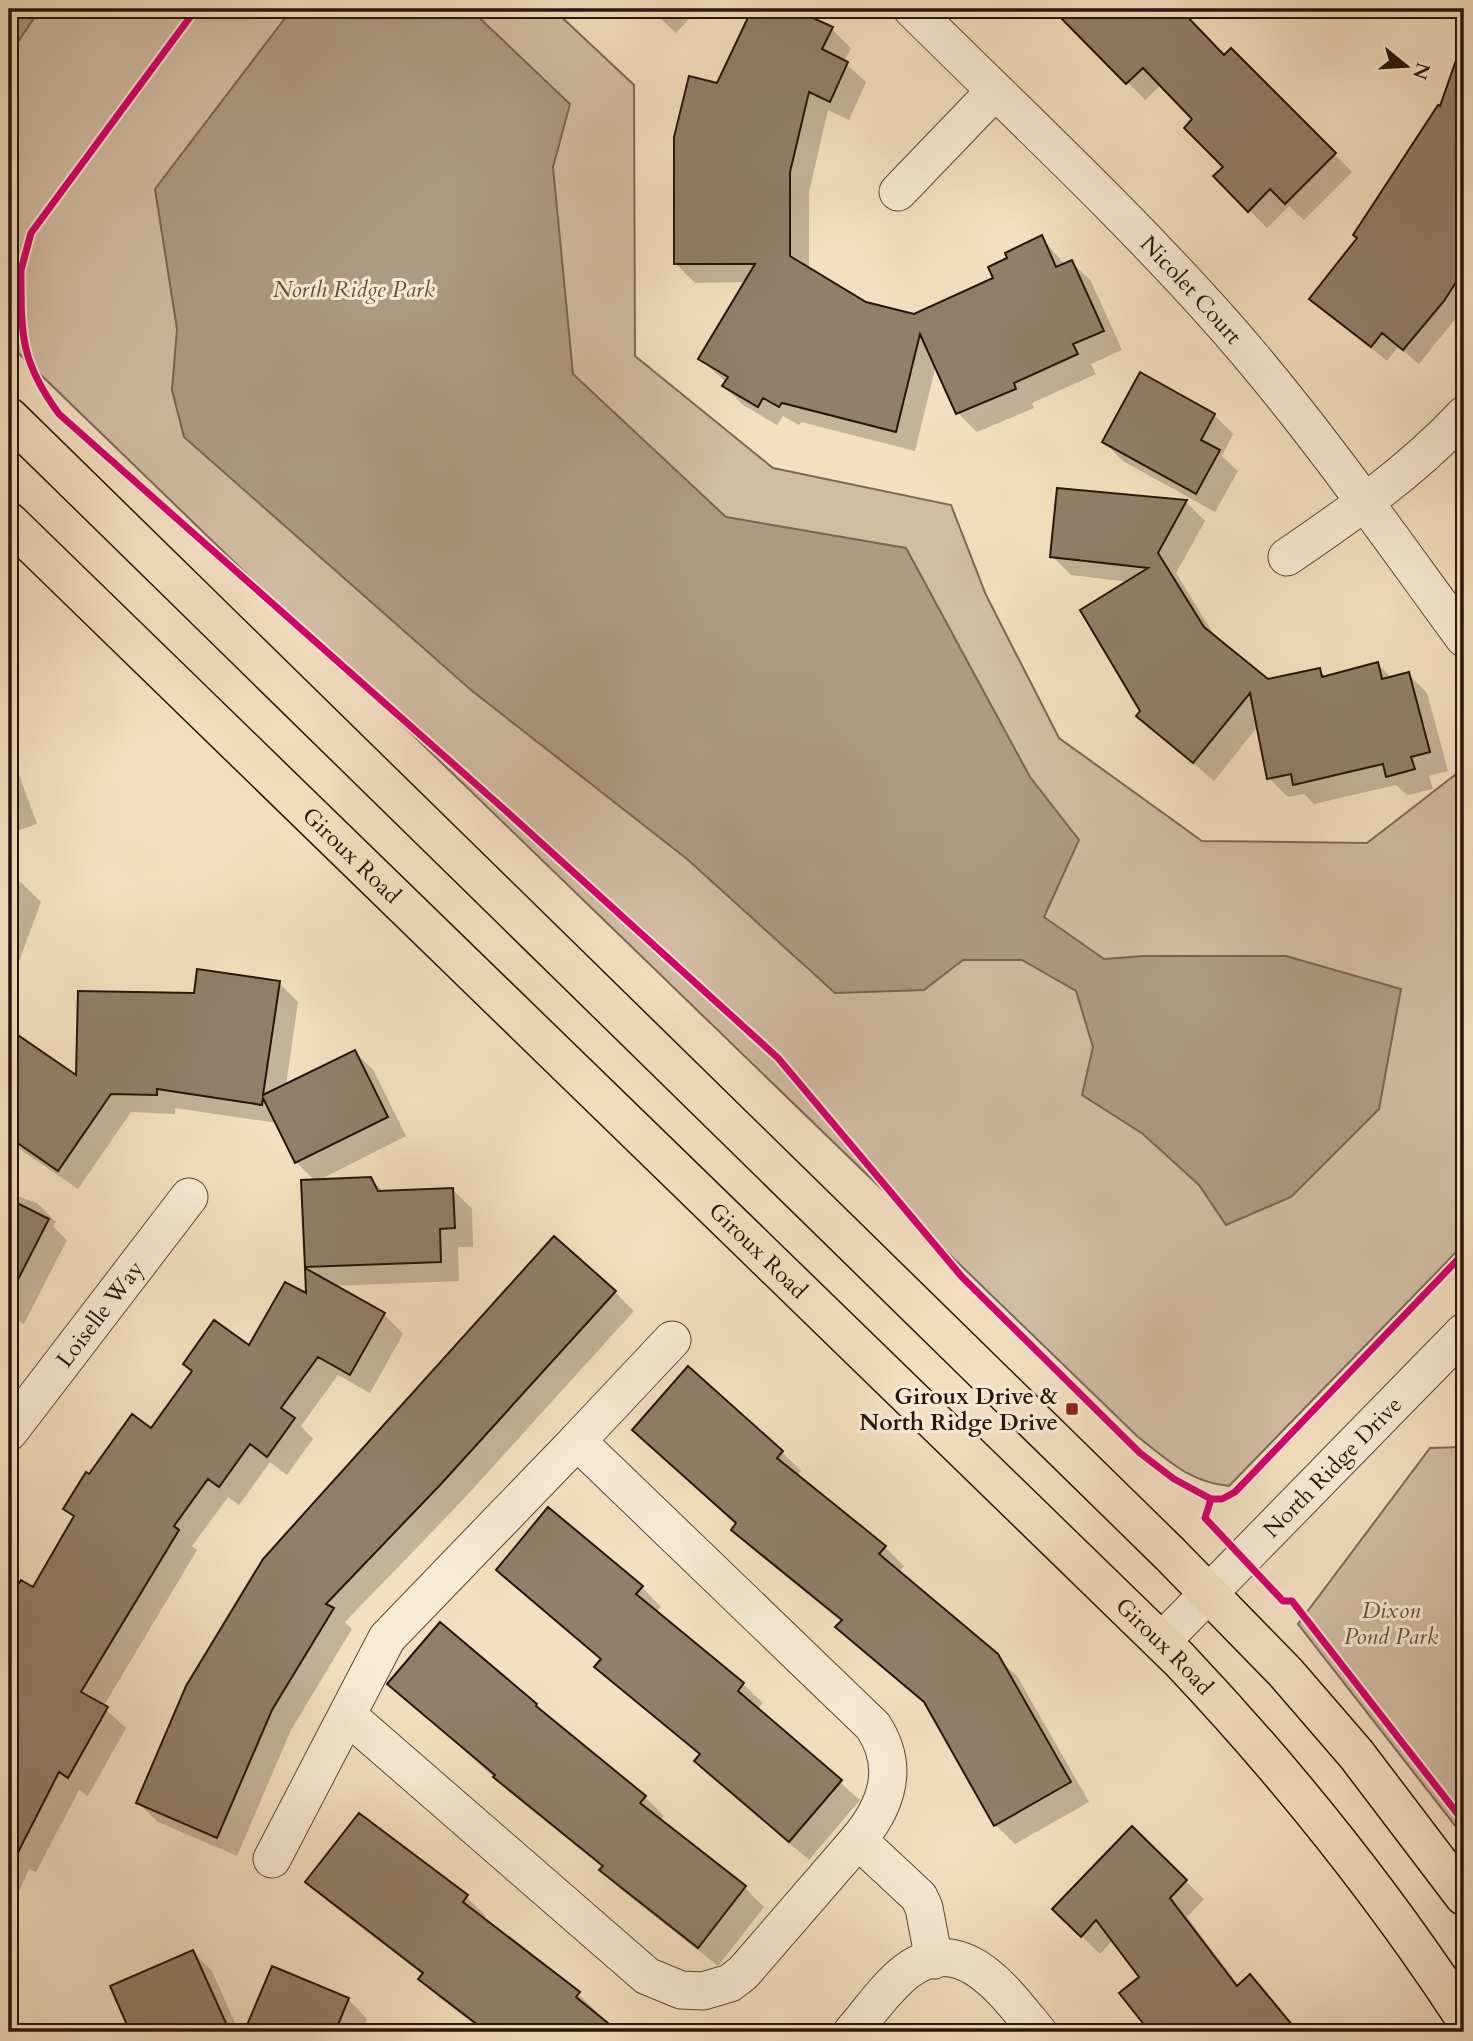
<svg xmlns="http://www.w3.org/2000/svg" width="1473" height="2041" viewBox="0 0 1473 2041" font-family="Cardo,serif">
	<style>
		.green { fill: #d1bda2; stroke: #7c6958; stroke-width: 2 }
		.water { fill: #ae9b83; stroke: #786554; stroke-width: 2 }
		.shadow { fill: #0003 }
		.building { fill: #917f6a; stroke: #26150d; stroke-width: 2 }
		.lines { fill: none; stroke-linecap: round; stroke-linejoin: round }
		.minor-casing { stroke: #5a483a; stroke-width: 39 }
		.major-casing { stroke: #26150d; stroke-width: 41 }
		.minor { stroke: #f8ebd6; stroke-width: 37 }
		.major { stroke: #f4e0c0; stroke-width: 38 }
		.cycleway-casing { stroke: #f8ebd6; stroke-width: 11 }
		.cycleway { stroke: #d6006c; stroke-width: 7 }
		.poi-dot { fill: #8f2418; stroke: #f8ebd6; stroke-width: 2.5 }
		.labels { text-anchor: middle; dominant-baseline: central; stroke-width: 6; stroke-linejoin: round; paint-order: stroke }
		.park-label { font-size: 23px; font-style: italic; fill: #625041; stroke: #f8ebd6 }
		.street-label { font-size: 23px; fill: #26150d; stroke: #f8ebd6 }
		.poi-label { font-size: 23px; font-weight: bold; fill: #26150d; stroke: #f8ebd6; text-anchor: end }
	</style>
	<rect width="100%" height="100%" fill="#f4e0c0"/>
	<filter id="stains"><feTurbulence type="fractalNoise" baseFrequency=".00286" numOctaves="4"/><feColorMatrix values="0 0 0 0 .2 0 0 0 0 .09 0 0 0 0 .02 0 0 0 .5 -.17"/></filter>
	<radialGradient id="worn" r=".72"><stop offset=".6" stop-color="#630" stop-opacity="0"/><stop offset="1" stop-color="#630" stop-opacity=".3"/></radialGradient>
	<path class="green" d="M9,9h544l81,76 1,271 138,112 178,37 35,90 73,143 143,103 165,2 97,-75v476l-235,242c-40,-4 -61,-26 -91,-49l-1129,-1093z
		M1464,1447v390l-166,-213 132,-176z"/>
	<path class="water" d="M9,9h31l-24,36 -7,2z
		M292,9h178l100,95 -17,63 20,207 153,143 180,31 124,229 49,63 -35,77 60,42 39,-3h143l115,33 -22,120 -88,88 -65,28 -27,-40 -56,-51 -61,-39 11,-48 -17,-56 -54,-31h-59l-39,30 -89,3 -148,-134 -216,-169 -287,-253 -12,-47 5,-61 -22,-140z"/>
	<path class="shadow" d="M650,9h48l-22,24z
		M754,9h34l44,20 19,19 -7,14 22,20 -17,38 -21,-10 -19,82v77l57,34 48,13 82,-37 13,-20 33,-21 23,27 6,-3 20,19 31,69 -31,14 5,10 -64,29 2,5 -57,24 -19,-19 -22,-48 -21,86 -114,-29 -2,3 -16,-9 -6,9 -34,-20 -19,-19 2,-4 -26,-23 46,-77 -51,1 -20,-20 43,-178z
		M1055,9h124l45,48 7,-7 121,122 -48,48 -15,-14 -22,22 -52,-52 10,-9 -30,-48 -34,-34 -16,15z
		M1464,70v238l-45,56 -21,-17 -11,14 -75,-62 46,-61z
		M1214,415l19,19 -11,22 16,15 -23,41 -92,-51 -19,-19z
		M1058,490l128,12 19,19 -29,52 42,68 49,39 52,-10 8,8 51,-14 13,14 17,-4 19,19 21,78 -19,5 4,13 -26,6 -11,-10 -82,19 -10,-10 -16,3 -19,-19 -11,-52 -44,55 -76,-65 4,-5 -13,-129 -58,-7 -19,-19z
		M9,764l10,11 18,49 -28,10z
		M9,878l13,5 19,19 -23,62 -9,-3z
		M279,983l19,19 -12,84 69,-34 19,19 32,65 -89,45 53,-2 14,13 69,-2 19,19 1,38h-15l1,34 -126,5 51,28 19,20 -33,59 -32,-18 -37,51 12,13 -26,36 -17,-13 -31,43 -11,-8 -36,49 5,4 -94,157 23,21 -38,68 -9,-6 -43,82 -7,-3 -20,45v-188l7,-12 -7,-4v-107l12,-21 12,7 42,-71 -10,-9 24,-33 63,-46 156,-134 4,-23 -6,-6 9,-86 -19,-19 -19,-39 -102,-15v6l-44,-2 -53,77 -69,-47v-111l68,47 118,-83z
		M9,1193l28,10 19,19 -3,4 14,14 -43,84 -15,-8z
		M615,1292l19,19 -174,192 -115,119 7,7 -61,101 -54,126 -79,-34 -20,-19z
		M634,1430l148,22 19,19 -4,5 88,71 19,19 -5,7 118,103 72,126 -74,42 -19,-19 -67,-118 -72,-61 -19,-19 4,-5 -90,-73 -19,-19 4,-6z
		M498,1570l144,17 19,20 -5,5 87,72 20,19 -6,6 103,91 -51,60 -93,-80 -19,-19 4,-5 -85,-70 -20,-19 6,-7z
		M441,1624l115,101 89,72 19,19 -4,5 85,67 19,19 -46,59 -98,-77 -19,-19 2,-2 -88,-72 -125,-112z
		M1132,1828l72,71 -17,18 52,69 11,-9 49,55h-148l-29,-39 20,-15 -29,-38 -13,14 -46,-45z
		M308,1882l158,15 20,19 -3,4 95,74 20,19 -2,2 21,17h-133l-44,-34 -20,-19 3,-4 -96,-74z
		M193,1952l19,19 27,61h-107l-20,-45z
		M273,1968l75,31 19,20 -5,13h-116z"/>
	<path class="building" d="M752,9h41l40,18 -11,22 26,13 -18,40 -21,-10 -19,80v84l76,46 48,12 79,-36 -5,-11 19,-9 -2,-5 37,-18 14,32 16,-7 32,71 -31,13 5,10 -64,29 2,6 -60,25 -36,-80 -24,98 -114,-29 -3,4 -16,-9 -5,9 -36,-21 6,-9 -30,-18 57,-95h-81v-127l15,-61 28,7z
		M1052,9h128l44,46 7,-7 105,105 -51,51 -15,-15 -22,23 -35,-36 10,-9 -39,-39 8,-9 -49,-51 -17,16z
		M1460,49l4,1v220l-20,31 -41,49 -21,-17 -11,14 -62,-48 48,-61 -4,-3 85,-130 2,1z
		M1140,372l75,42 -14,26 19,10 -24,44 -94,-52z
		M1057,488l130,12 -29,53 46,74 64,52 52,-11 2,9 56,-15 4,17 27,-7 21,80 -19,5 4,12 -29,8 -3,-13 -90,21 -2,-11 -24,5 -17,-86 -57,70 -57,-47 4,-5 -60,-101 68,-42 -98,-11z
		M197,969l83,12 -17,114 92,-45 33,67 -93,46 -32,-65 -1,7 -105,-16v6l-46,-1 -53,77 -49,-34v-108l67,46 2,-84 116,2z
		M371,1177l7,14 75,-3 2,40 -15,1 1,33 -136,5 -4,-87z
		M9,1199l40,20 -40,78z
		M554,1236l62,55 -175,193 -115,120 8,4 -62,102 -55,128 -81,-35 50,-117 77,-127z
		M305,1268l80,45 -35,62 -32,-18 -37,51 14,10 -28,39 -17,-13 -31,43 -11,-8 -34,47 5,4 -98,162 27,15 -40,71 -9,-6 -50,98v-271l12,-19 12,7 41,-71 -11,-7 23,-37 3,2 43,-60 19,14 41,-57 -9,-7 31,-44 35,25 36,-63 21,11z
		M688,1366l95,85 -6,7 109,88 -7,8 119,100 73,128 -77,44 -70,-124 -89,-75 7,-7 -111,-90 5,-7 -104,-93z
		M548,1507l95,79 -7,8 108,89 -6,8 104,89 -53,62 -95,-81 6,-7 -106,-87 7,-8 -105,-89z
		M440,1622l97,82 -1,2 110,90 -6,7 106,83 -48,62 -99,-78 4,-4 -110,-89 2,-2 -108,-91z
		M359,1813l109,82 -5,7 117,90 -4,5 43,35h-132l-69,-53 5,-6 -118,-91z
		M1132,1826l55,54 -17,18 67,88 13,-12 48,58h-148l-31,-39 20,-16 -43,-57 -15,17 -29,-28z
		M193,1950l37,82h-100l-20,-46z
		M272,1966l77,32 -14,34h-91z"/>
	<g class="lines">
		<defs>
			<g id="minor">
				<path id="s1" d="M912,9c105,104 215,206 313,317 87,99 162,207 239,312"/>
				<path d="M898,192l97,-101"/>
				<path d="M1287,557c63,-43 125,-86 177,-142"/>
				<path id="s2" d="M9,1432l180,-235"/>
				<path d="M577,1441l95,-101"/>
				<path id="s3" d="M1161,1642l303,-310"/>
				<path d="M348,1716l299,260 34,14 22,1 27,-8 13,-10 115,-133"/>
				<path d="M272,1859l115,-221 190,-197 296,285c27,41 14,79 -15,114l61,57 5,11 10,52"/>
				<path d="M852,2032c17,-19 34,-45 55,-61 56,-42 100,24 131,61"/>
			</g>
			<g id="major">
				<path d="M9,417l1161,1137 116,119 70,81 108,142"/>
				<path id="s4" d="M9,522l1170,1137c106,112 201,230 285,358"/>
			</g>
		</defs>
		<use href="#minor" class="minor-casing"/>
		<use href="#major" class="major-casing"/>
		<use href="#minor" class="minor"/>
		<use href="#major" class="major"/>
		<defs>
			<path id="cycleway" d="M9,267l12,3c0,64 -1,91 38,144l446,396 273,248 184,219 178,176 34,26 37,20 -6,19 78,83h9l172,221
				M21,270l10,-37 165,-224
				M1211,1499h11l13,-7 229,-239"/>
		</defs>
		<use href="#cycleway" class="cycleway-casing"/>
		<use href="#cycleway" class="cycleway"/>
	</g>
	<rect class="poi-dot" x="1065" y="1402" width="14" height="14" rx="3.5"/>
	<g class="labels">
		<g class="park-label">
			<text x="354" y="289">North Ridge Park</text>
			<text x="1391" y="1610">Dixon<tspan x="1391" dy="26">Pond Park</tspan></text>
		</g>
		<g class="street-label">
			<text stroke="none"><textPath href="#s1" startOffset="396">Nicolet Court</textPath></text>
			<text stroke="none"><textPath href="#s4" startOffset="478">Giroux Road</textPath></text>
			<text stroke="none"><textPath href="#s4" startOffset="1045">Giroux Road</textPath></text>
			<text stroke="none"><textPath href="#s2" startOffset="149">Loiselle Way</textPath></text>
			<text stroke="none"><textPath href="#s3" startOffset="245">North Ridge Drive</textPath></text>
			<text stroke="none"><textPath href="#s4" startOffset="1612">Giroux Road</textPath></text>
		</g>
		<g class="poi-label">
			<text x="1058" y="1396">Giroux Drive &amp;<tspan x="1058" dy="26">North Ridge Drive</tspan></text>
		</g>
	</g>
	<rect width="1473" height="2041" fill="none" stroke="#f4e0c0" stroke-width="35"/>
	<rect x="10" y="10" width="1452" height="2020" fill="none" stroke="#26150d" stroke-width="3.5"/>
	<rect x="18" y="18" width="1438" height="2006" fill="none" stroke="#26150d" stroke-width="2"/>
	<g transform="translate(1406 66) rotate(108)" stroke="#f8ebd6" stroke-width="5" paint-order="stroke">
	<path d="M0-5L12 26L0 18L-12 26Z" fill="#26150d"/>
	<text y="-10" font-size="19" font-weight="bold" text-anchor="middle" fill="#26150d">N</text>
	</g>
	<rect width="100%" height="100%" filter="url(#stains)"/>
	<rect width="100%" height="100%" fill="url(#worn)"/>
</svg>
